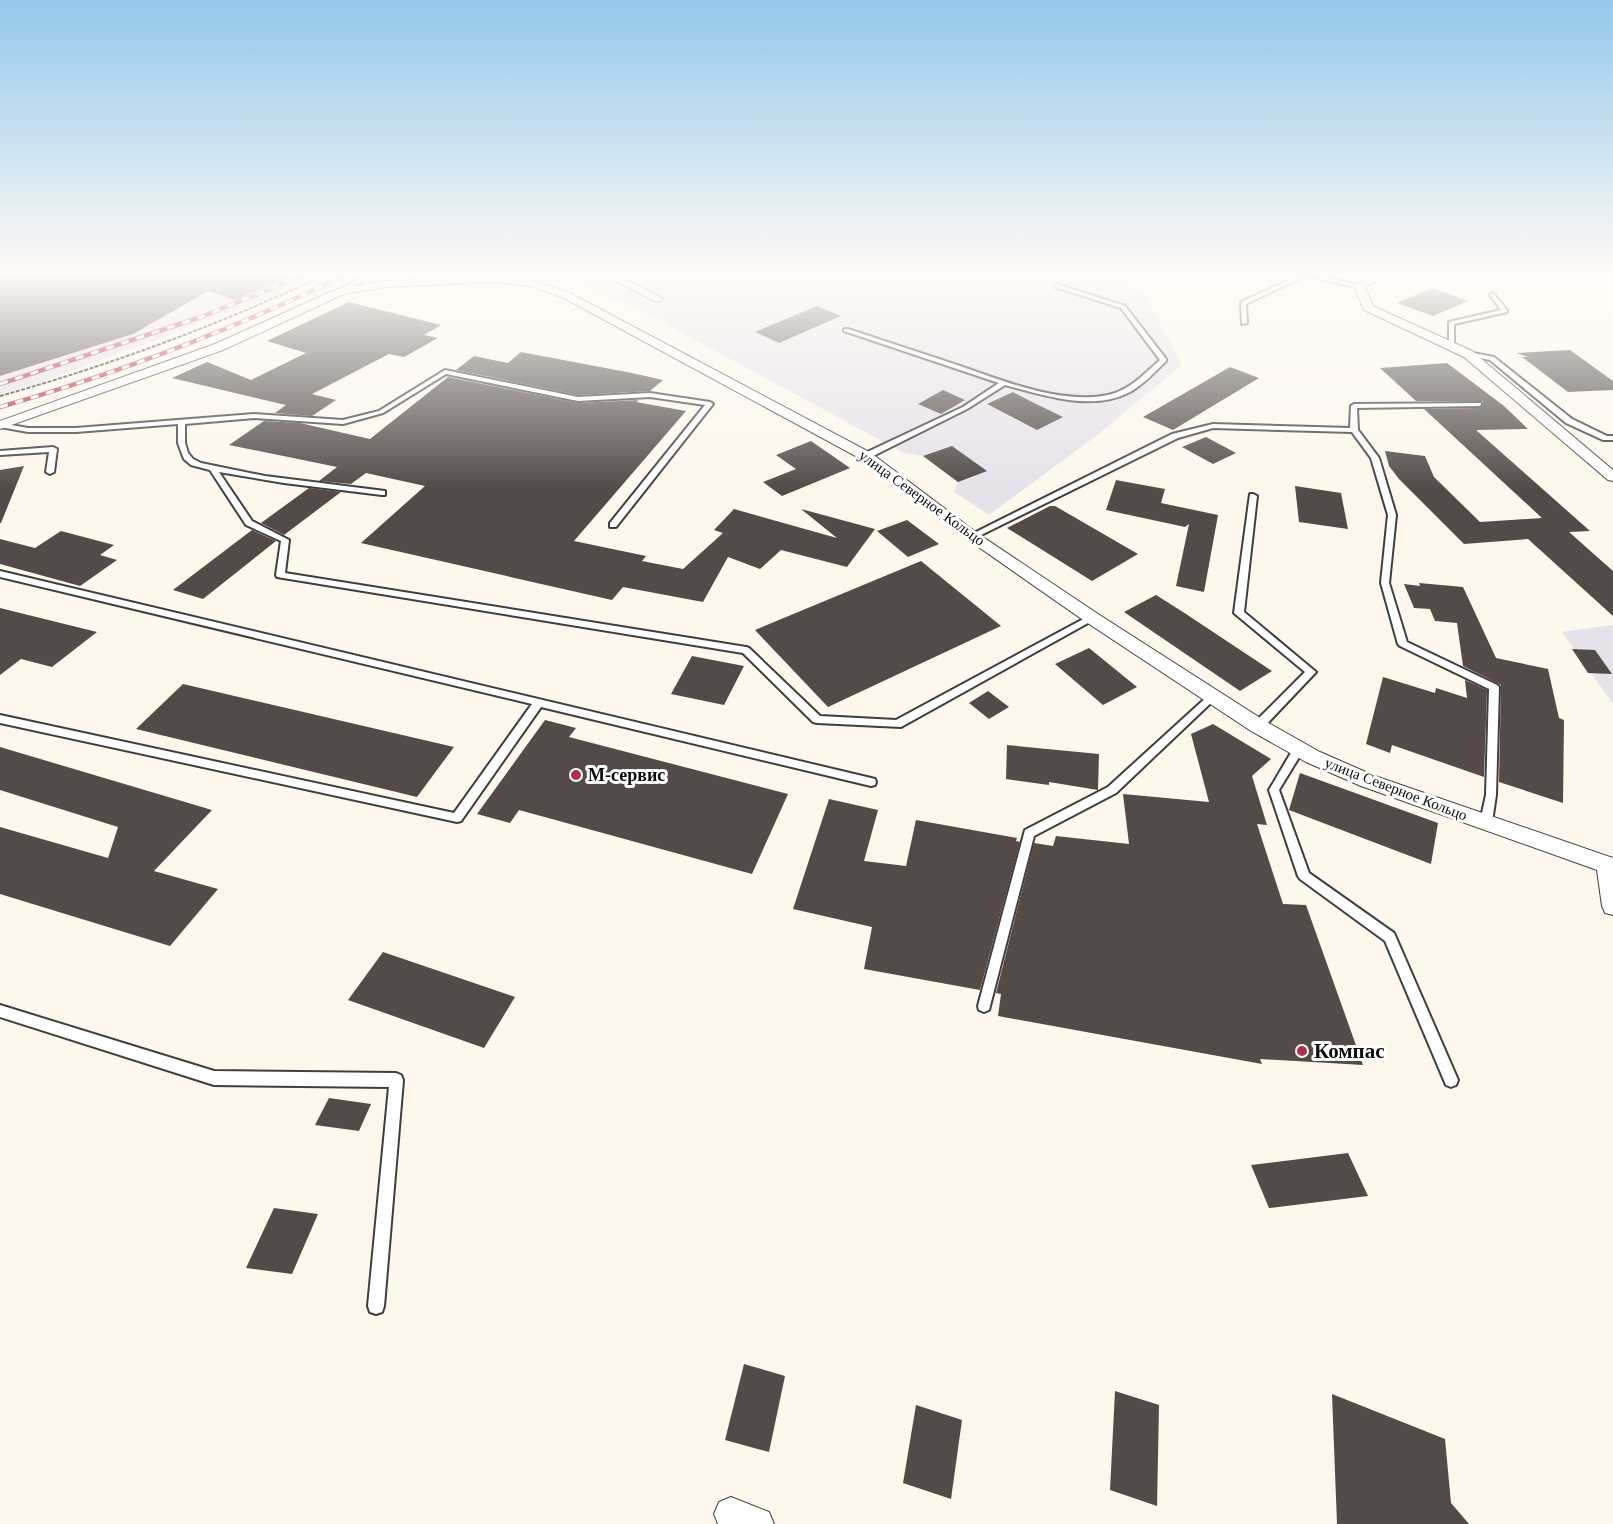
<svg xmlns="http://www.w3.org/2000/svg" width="1613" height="1524" viewBox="0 0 1613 1524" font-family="'Times New Roman',serif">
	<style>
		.industrial { fill: #e7e1ea }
		.building { fill: #544b49 }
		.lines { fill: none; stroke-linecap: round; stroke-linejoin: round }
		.lane-casing { stroke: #3f3f3f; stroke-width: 4 }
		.street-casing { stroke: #3f3f3f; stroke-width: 2 }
		.path { stroke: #2e2e2e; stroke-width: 2; stroke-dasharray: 4 1.5; stroke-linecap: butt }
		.lane { fill: #fff; fill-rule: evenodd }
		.street { fill: #fff; fill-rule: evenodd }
		.rail-casing { stroke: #b12f4e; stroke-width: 4.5 }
		.rail { stroke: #fff; stroke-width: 3; stroke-dasharray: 8; stroke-linecap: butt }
		.poi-dot { fill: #b12f4e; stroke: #fff; stroke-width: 2 }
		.labels { text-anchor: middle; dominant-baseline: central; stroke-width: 6; stroke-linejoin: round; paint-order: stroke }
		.far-street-label { font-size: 15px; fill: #0c0c0c; stroke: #fff }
		.poi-label { font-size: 18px; font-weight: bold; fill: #0c0c0c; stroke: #fff; text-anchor: start }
		.near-poi-label { font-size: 21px; font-weight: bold; fill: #0c0c0c; stroke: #fff; text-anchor: start }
	</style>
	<rect width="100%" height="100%" fill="#fef7ec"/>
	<path class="industrial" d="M0,276h316l-45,22 -238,87 -33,9z
		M558,276h562l25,19 37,70 -86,71 -107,79 -35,-23 4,-10 -35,-26 -19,-3 -264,-143z
		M1613,625v79l-51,-72z"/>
	<path class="building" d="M0,276h291l-56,24 -27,-9 -75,43 -133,42z
		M1432,288l36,13 -35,15 -36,-13z
		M349,302l92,23 -17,10 14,3 -34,19 -15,-3 -77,40 24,6 -24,16 -37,-3 11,-8 -114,-27 35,-16 44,18 55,-27 -39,-12z
		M817,306l24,10 -62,27 -24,-11z
		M1570,350l43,31v9l-45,2 -46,-35h6l-11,-4z
		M521,352l111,21 31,7 -13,11 -72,4 -122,-25 18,-14 34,7z
		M1447,363l57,43 24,23 -52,1 114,101 -21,1 44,39v45l-85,-77 -64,5 -65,-65 -10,-13 -4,-15 40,5 9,21 46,45 62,-4 -118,-109 55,-1 4,-3v-4h-67l-36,-33z
		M1230,367l29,11 -86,52 -30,-13z
		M448,377l130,26 61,-3 -3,2 50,9 -112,130 72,15 -4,5 41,8 40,-36 -9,-3 20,-21 103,29 -36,-29 74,20 -28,38 -66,-17 -21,19 -32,-12 -25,45 -80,-15 -11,13 -251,-57 64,-57 -59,-13 -15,11 -32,-3 18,-14 -108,-22 35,-24 36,2 70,16z
		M943,390l22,10 -24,14 -23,-10z
		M1013,392l15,8 35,17 -26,13 -50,-26z
		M1206,437l30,16 -23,11 -31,-17z
		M811,441l39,27 -68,28 -19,-14 33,-13 -20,-14z
		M952,446l35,25 -29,11 -35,-26z
		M24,466l-23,57h-1v-53z
		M1116,480l49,9 -4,14 57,12 -14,77 -28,-6 13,-62 -4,3 -79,-17z
		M1295,486l46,7 7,36 -49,-7z
		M309,488l32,4 -57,43 -23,-12z
		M1050,506h5l83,48 -46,27 -85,-53z
		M907,520l32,24 -31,13 -31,-26z
		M252,530l24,11 -73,58 -30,-9z
		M61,531l53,14 -14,10 17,5 -37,26 -80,-22v-25l35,9z
		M921,561l80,65 -173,81 -73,-77z
		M1419,583l44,4 33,71 52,11 11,49 5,2 -1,83 -64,-21 2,-97 -38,-19 -6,-43 -22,-2 -5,-12 -16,-1 -10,-24 16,2z
		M1156,595l27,17 89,59 -32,20 -116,-79z
		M0,608l97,24 -45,35 -31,-8 -21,16z
		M1089,648l48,39 -34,18 -48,-41z
		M1572,649l23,1 17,24 -24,-1z
		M692,656l52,10 -20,39 -53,-11z
		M1383,677l52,16 1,-5 31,10 -2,-18 22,10 -3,87 -92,-32 -2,8 -24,-9z
		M183,684l271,63 -37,50 -281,-68z
		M988,691l21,16 -20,12 -20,-16z
		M545,720l31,8 -7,9 219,57 -36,80 -233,-64 -9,13 -33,-9z
		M1213,724l58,35 -19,17 15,49 -10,-1 26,80 23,1 57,160 -103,-6 2,5 -264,-48 3,-22 -5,-1 38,-150 19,3 3,-10 73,8 -6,-50 86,8 -18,-68z
		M1007,745l92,9 -1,36 -49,-8v3l-43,-6z
		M0,747l212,63 -58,61 64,18 -48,57 -170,-52v-67l108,31 10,-31 -118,-37z
		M1300,773l138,50 -7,41 -142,-54z
		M829,799l49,11 -14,51 42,5 10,-46 101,18 -1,3 4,1 -40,148 -116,-21 8,-42 -79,-18z
		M383,952l132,45 -31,51 -136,-48z
		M329,1098l42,6 -12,27 -44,-6z
		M1348,1153l20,43 -99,12 -18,-43z
		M274,1208l44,6 -26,60 -46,-6z
		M744,1364l41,12 -16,76 -44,-12z
		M1115,1391l44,14 -2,101 -47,-16z
		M1332,1394l113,45 6,64 18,21h-132z
		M916,1405l46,15 -11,79 -48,-16z"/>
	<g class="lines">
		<defs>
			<path id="lane" d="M364,276h7l-28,16 -5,-1z
				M1298,276h7l-59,28 1,19 -5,1 -1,-22z
				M1308,276h10l44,10 -3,2z
				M1057,284l68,22 41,53v2c-11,11 -22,23 -36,31 -38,20 -86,3 -125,-7l-38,24 -98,49h-6v-4l100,-47 36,-24 -155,-52v-2h4c36,12 73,24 109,36 44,15 104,40 151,30 22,-5 36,-21 52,-35l-39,-52 -66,-21v-2z
				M1493,293l14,17v2l-53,12v20l-5,1v-23l52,-12 -11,-15z
				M1468,352l26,5 78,62 35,17h6v4h-10l-37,-17 -76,-63 -24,-5 -1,-1z
				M445,370l133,27 72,-4 60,9 3,2 -97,123h-6v-4l95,-118 -55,-8 -72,4 -132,-27 -63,39 -40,11 -89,-6 -69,6v19l3,10 5,6 8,4 64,13 120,15v4h-3l-98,-12 -65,-11 33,49 37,19 -4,33 461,74 3,1 71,68 76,4 193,-104h6l2,2 -196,109 -84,-4 -4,-1 -70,-69 -466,-76 -1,-2 5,-34 -35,-16 -36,-55 -19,-5 -7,-6 -6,-16v-19l-102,8h-48l-28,-5v-4l28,5h48l178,-14 89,6 36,-9z
				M1481,403v2l-2,1 -122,2 1,22 21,28 17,57 -7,68 18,59 90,43 2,2 -3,108 -4,27 -2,3h-8l-2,-3 6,-27 3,-106 -89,-43 -2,-2 -17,-61 7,-68 -17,-57 -19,-26 -139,-4 -35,10 -203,100h-6l-1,-2 204,-102 41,-10 137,4 1,-22 3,-2z
				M53,447l4,2 -3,23 -4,2 -4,-2 3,-20 -49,3v-4z
				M1250,494h3l4,2 -13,116 72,60 -54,57h-8l-1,-3 1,-3 51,-51 -71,-59z
				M0,571l871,207 4,1 1,3 -1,3 -4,1 -330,-79 -80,114 -4,1 -457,-99v-8l454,98 78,-109 -532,-127z
				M1212,694l5,3 -2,2 -99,94 -82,43 -44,170 -1,4 -5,2 -5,-2 -1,-4 47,-176 83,-43 101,-92z
				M1299,745l5,4 -25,41 30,83 85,60 64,147 -2,5 -5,2 -5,-2 -61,-144 -85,-62 -2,-3 -29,-86 26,-44z
				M0,1005l214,66 182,2 5,2 2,5 -19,226 -2,6 -6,2 -6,-2 -2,-6 21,-219 -175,-2 -214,-68z"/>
			<path id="street" d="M495,276l37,4 38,13 301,160 106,80 121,81 167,107 55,31 55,24 238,82v57l-8,-2 -3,-7 -5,-36 -236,-84 -55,-24 -55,-31 -165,-109 -119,-83 -106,-80 -299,-162 -32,-11 -35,-4 -110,5 -41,7 -121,56 -223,79v-8l215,-77 122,-55 48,-8z
				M607,276h13l43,23 -5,3 -4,-1z
				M1372,276h13l-20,11 8,19 99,45 141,119v11l-5,-1 -144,-123 -100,-47 -10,-24z
				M731,1497l38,15 5,12h-56l-4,-10 5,-12z"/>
		</defs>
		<use href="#lane" class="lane-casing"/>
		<use href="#street" class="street-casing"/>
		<path class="path" d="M0,396c111,-31 218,-71 323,-120"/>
		<use href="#lane" class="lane"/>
		<use href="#street" class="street"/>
		<defs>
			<path id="rail" d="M0,384l201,-67 101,-41
				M0,407c119,-34 232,-77 343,-131"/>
		</defs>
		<use href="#rail" class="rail-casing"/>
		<use href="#rail" class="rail"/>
	</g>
	<linearGradient id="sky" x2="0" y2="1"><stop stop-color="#93c8ec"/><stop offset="0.56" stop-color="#fffbf6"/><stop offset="1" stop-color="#fffbf6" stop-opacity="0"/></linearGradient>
	<rect width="1613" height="489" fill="url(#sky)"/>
	<g class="poi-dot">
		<circle cx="576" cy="775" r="6"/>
		<circle cx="1302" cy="1051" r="6"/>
	</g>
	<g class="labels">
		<g class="far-street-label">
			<text transform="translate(922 498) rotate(36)">улица Северное Кольцо</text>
			<text transform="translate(1396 789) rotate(21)">улица Северное Кольцо</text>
		</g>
		<g class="poi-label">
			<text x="588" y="775">М-сервис</text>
		</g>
		<g class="near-poi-label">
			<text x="1314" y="1051">Компас</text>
		</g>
	</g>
</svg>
